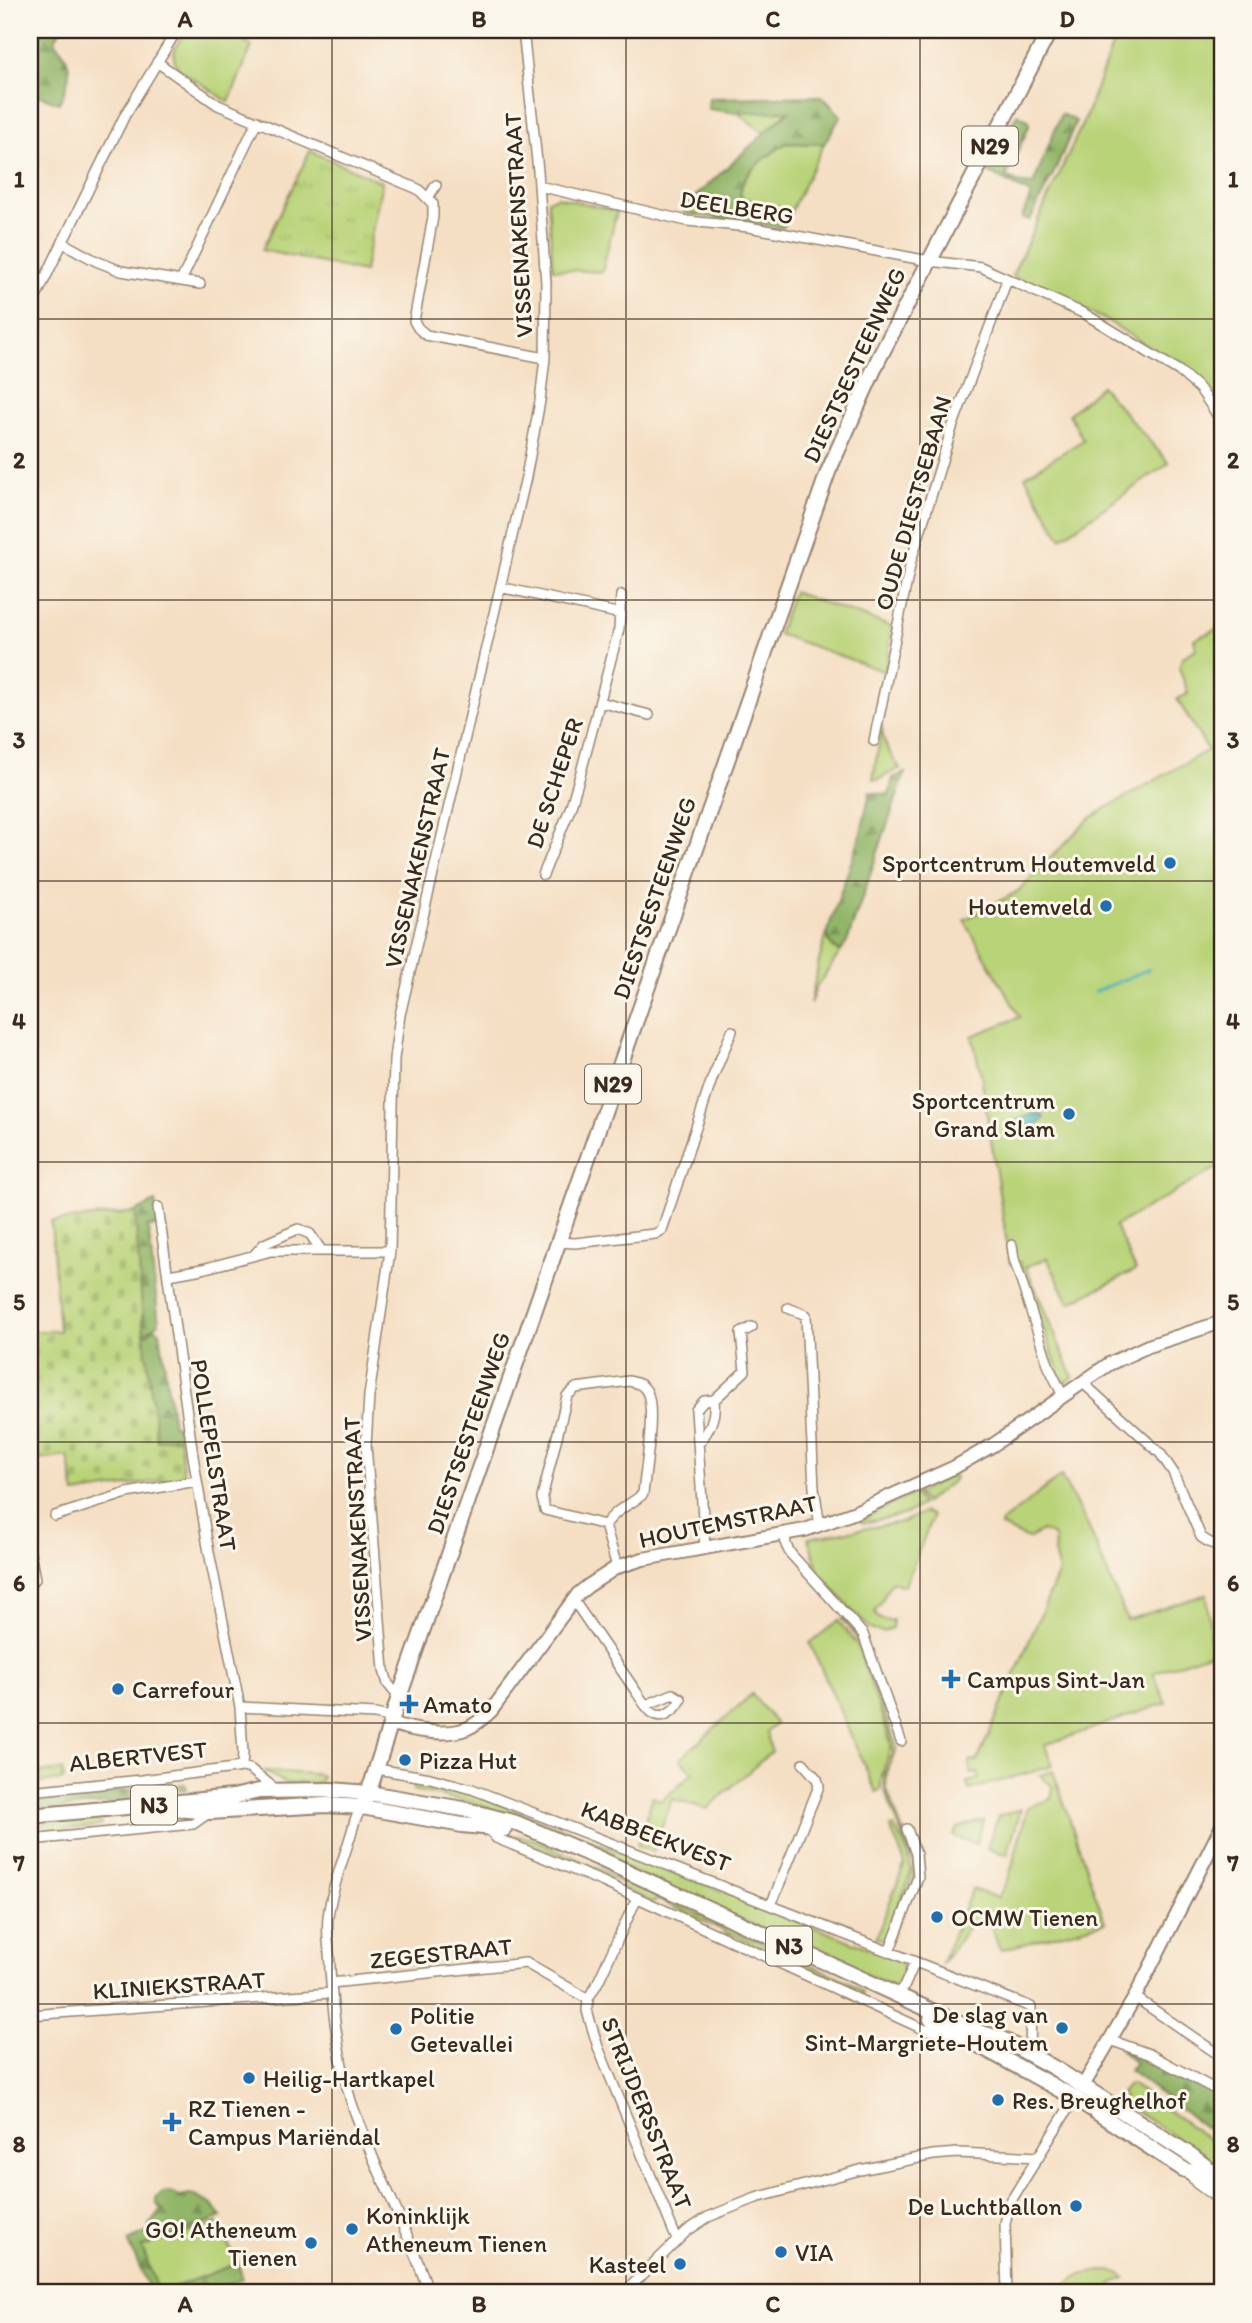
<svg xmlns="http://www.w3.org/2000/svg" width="1252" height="2323" viewBox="0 0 1252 2323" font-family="Itim,sans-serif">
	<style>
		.green { fill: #b9d378; stroke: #7a7e4b; stroke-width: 2 }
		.forest { fill: url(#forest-firs); stroke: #667043; stroke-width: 2 }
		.cemetery { fill: url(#cemetery-stones); stroke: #7a7e4b; stroke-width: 2 }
		.park { fill: url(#park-tufts); stroke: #7a7e4b; stroke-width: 2 }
		.water { fill: url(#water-rules); stroke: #3d6c6c; stroke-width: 2 }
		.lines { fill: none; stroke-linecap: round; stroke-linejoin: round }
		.stream { stroke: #3faebb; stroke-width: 2.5 }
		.street-casing { stroke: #988471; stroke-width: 12 }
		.secondary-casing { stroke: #988471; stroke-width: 16 }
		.primary-casing { stroke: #988471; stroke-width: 18 }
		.street { stroke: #fff; stroke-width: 9 }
		.secondary { stroke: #fff; stroke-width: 12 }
		.primary { stroke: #fff; stroke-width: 14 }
		.grid { fill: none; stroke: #3b2a1e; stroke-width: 2; stroke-opacity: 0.55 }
		.poi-dot { fill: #1f6fb2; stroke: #fbf7ec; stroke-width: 2.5 }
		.labels { text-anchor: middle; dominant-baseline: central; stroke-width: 6; stroke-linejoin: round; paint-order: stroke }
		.shield { fill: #fbf7ec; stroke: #75685c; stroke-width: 2 }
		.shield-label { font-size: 23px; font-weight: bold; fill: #3b2a1e }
		.street-label { font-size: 24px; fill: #3b2a1e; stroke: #fbf7ec }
		.poi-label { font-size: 24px; fill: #3b2a1e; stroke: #fbf7ec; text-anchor: start }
		.neatline { fill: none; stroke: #3b2a1e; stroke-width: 2.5 }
		.grid-label { font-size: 23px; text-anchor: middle; font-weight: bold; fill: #3b2a1e }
	</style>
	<defs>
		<pattern id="forest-firs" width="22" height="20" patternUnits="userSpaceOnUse" patternTransform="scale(1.75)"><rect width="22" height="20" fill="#92b568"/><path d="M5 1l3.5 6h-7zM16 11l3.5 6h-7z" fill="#789355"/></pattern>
		<pattern id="cemetery-stones" width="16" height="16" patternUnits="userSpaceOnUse" patternTransform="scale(1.75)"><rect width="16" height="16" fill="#b9d378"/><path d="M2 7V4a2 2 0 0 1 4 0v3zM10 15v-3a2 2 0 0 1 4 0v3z" fill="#a0b567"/></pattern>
		<pattern id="park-tufts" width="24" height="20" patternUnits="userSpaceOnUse" patternTransform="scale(1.75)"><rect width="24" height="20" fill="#b9d378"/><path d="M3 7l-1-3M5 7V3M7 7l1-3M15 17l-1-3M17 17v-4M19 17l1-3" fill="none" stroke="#a0b567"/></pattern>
		<pattern id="water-rules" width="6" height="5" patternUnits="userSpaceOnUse" patternTransform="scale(1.75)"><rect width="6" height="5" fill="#3faebb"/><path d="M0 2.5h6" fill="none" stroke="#368e97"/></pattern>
	</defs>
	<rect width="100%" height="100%" fill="#fbf7ec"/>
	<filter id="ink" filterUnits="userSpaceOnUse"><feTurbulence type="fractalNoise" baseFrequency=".0143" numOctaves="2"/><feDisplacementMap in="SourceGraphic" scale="14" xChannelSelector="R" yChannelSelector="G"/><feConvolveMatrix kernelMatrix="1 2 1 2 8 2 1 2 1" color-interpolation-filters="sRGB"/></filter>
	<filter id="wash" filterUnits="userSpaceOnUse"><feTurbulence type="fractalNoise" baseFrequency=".00686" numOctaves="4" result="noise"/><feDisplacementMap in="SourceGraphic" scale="28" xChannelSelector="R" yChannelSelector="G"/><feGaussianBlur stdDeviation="1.57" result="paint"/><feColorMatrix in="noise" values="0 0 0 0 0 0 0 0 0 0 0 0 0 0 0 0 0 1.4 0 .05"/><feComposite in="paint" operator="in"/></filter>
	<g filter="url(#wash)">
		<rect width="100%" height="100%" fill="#f5dfc4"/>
		<path class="green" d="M186,30h42l24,16 -23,56 -49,-32c-13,-15 -3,-26 6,-40z
			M1118,30h104v385l-35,-43 -79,-51 -96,-45 74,-160z
			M790,110l-26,23 -26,-20z
			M786,143l38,1 -33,67 -50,-13c-3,-26 27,-41 45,-55z
			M697,195l21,23 -33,-5 -1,-5z
			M557,197l60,14 -15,61 -49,-3 -5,-69z
			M1101,386l68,77 -108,75 -36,-62 58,-36 -14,-26z
			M793,592l100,35 -8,45 -107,-38z
			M1222,627v538l-107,61 21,44 -67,33 -22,-45 -21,9 47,110 -8,5 -4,-3 -41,-117 -10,2 -29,-190 -9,-38 48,-19 -56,-97 53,-28 71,-72 20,-13 100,-57 -31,-51 11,-5 -9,-27 4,-10 13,-8 -2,-10z
			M882,725c0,18 8,30 18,43l-22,12 -5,-1z
			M827,932l1,8 6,9 7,2 -25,37 -6,16 9,-43z
			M952,1475l3,2 -1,3 -29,23 -8,-10z
			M1061,1476l27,50 39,94 80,-26 4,59 -58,20 13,30 -121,42 7,21 -83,24 -2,-8 12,-3 -1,-6 -7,1 -2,-12 7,-1 4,-6 79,-183 -5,-19 1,-13 -3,-5 -10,-4 -12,7h-5l-24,-12 1,-4z
			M914,1493l8,11 -15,10 -44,9 -3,-3z
			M924,1512l7,3 1,3 -26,65 -3,3 -11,-5 -17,31c3,9 10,9 18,8l-1,8 -8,4 -12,-2 -19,-18 -34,-40 -11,-34 95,-16z
			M844,1618l15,18 38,111 -10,26 -1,14 30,79 -3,14 -22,55 23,-71 -29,-73 -1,-16 9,-21 -1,-13 -33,-100 -17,-22z
			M838,1621l19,23 34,100c-1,17 -12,26 -10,45l-5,3 -66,-149z
			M752,1694l24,30 -9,7 4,21 -64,57 -35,-10 -19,53 -16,-7 16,-49 8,5 32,-28 -13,-14z
			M62,1770l1,10 -33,4v-10z
			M264,1771l50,3 8,2 -2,6 -35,1z
			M1053,1771l52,151 -105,28 -12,-32 -18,7 -29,40 31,-76 26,9 11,-21 19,-70 23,-8 2,-12 -13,-12z
			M415,1778l58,16 418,163 9,5 5,9 -8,14 -6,1 -397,-176 -20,-7 -61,-13z
			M1021,1809l-14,46 -20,-7 11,-32z
			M89,1819l12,4 -1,3 -70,7v-8z
			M984,1820l-8,24 -23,-8 4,-8z
			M894,1826c6,12 16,27 16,41 1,17 -13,37 -19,53 -2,7 0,14 -5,20l-10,-2 29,-75 -15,-36z
			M495,1832l38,7 316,143 14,11 -2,5 -8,-4 1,-5 -61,-27 -2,4 -3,-2 1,-4 -60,-27 -2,4 -3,-2 1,-4 -68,-32 -3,4 -33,-15 1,-5 -58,-26 -47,-17v-2l-9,-2 -2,4z
			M1129,2084l4,1 89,64v27l-42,-36 -59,-38 3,-5 -3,-4z
			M218,2223l20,40 -79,30 -17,-46z
			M1102,2271c10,0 17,0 24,7l-15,6v9h-49c8,-20 21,-18 40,-22z
			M1222,2282v11h-53l-1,-2z"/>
		<path class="forest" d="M30,30h30l-6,12c21,19 17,38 5,61l-29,-11z
			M822,96l19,20 -17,28 -38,-1c-18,14 -49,29 -45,55l50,13 -8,17 -65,-10 -21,-23 92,-84 -51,2 -30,-4 1,-11z
			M1017,114l11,6 1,6 -23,51 16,7 11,1 28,-71 15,7 -18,43 -28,56 -8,-2 9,-24 -44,-22z
			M905,773l-58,169 -6,9c-11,-3 -12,-9 -14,-19l33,-95 10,-45 19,3 4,-17z
			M155,1202l4,24 -11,1 11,96 -15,10 -9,-121z
			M155,1328l5,3 13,95 11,-2 -5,12 -22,5 -13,-105z
			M185,1784l1,5 -29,3 -1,6 -126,14v-11z
			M1120,2049l32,11 70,38v42l-93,-70 6,-7z
			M169,2192l11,4 11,-2 20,10 11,13 -80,30 17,46h-8l-23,-52 22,-10 -1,-6 13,-15 -5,-6 -1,-5 7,-6z
			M238,2263l5,16 -41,14h-41z"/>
		<path class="cemetery" d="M135,1212l8,115 14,114 22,-5 5,41 -109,17 -7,-38 -38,5v-130h29l-8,-109z"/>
		<path class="park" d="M310,151l72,31 -18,90 -102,-22z"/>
		<path class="water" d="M1036,1113l7,2 1,3c-5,7 -20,14 -29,11l-1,-8z"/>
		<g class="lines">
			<path class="stream" d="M1094,992l55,-23"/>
		</g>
	</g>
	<g filter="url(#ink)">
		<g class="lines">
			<defs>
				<path id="street" d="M157,62l61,43 200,84 15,15v13l-19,104 4,7 8,7 119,23
					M539,186l148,35 62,6 180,34 52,6 104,47 94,57 21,18 22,33
					M428,198l8,-13
					M63,243l33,18 25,10 79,13
					M181,281l76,-160
					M30,309l94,-192 53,-87
					M500,587l121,27
					M600,702l49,13
					M874,741l37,-180 41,-133 55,-148
					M543,875l27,-66 11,-37 38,-143 2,-34
					M158,1207l35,249 15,91 32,160 3,46 -1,14
					M558,1242l17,1 80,-9 7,-4 50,-151 20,-48
					M1012,1245l2,14 35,108 14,29
					M254,1255l10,-11 34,-15 12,5 11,16
					M169,1275l33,-6 69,-18h119
					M788,1308l18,7 8,173 6,38
					M629,1381c8,2 14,3 18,11 9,18 -2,80 -4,102 -15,13 -25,13 -38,31l-60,-15 -3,-12 25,-102 9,-8z
					M1082,1382l78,71 13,19 28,65c7,5 12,9 21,6
					M698,1444c11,-13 18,-26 16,-44
					M55,1516l72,-23 70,-12
					M605,1525l12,42
					M785,1534l1,11 4,8 73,81 38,107
					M705,1548l-9,-138 8,-9 10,-1 31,-29 -4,-38 11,-6
					M30,1553l5,26 -5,4
					M574,1601l63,92c8,11 17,31 33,19 6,-4 9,-7 11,-13l-8,-5 -27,11
					M399,1697l-11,-13 -4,-14 -18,-225 3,-49 21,-145 4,-192 6,-44 126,-538 14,-76 5,-43 1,-75 -8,-112 -15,-141
					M240,1707l135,7 18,4
					M377,1769l53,9 42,11 559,218 -1,48
					M30,1791l112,-11 100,-13 8,2 28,22
					M362,1807l-7,13c-8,32 -23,64 -27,97 -2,17 2,36 2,53 3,45 8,88 21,131 22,66 57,126 78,192
					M488,1828l8,10 107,44 320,147 12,2 13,-2
					M30,1840l163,-16 17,-12
					M637,1898l-39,84 -10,17 -1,12 11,36 79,193
					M771,1905l48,-119 -2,-7 -14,-16
					M889,1952l29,-75 -2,-23 -9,-25
					M331,1983l195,-20 62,36
					M896,1994l8,-7 11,-25
					M1135,1997l87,60
					M30,2015l301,-22
					M1110,2040l39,14 73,39
					M1190,2174l6,9 26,19
					M624,2293l63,-62 21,-14 48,-19 104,-28 73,-15 25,-2 81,4
					M1007,2293l-2,-69 4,-20 67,-108"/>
				<path id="secondary" d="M391,1723c22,8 56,14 77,5 9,-4 16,-11 23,-17l87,-117 10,-8 29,-19 26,-8 162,-29 48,-17 102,-46 38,-22 116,-81 39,-18 74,-24
					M1083,2086l52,-89 87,-171"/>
				<path id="primary" d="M362,1807l10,-25 25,-79 431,-1231 51,-114 171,-328
					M176,1809l34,3 116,-7 36,2 100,18 42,4
					M30,1816l203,-19 26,-6 72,-1 38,3 94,16 53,14 82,35 380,174 24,7 54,30 136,87 30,23
					M931,2019l144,79 108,71 22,9 17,11"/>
			</defs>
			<use href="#street" class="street-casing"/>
			<use href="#secondary" class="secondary-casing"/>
			<use href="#primary" class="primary-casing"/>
			<use href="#street" class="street"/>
			<use href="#secondary" class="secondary"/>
			<use href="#primary" class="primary"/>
		</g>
	</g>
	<path class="grid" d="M332,30v2263M626,30v2263M920,30v2263M30,319h1192M30,600h1192M30,881h1192M30,1162h1192M30,1442h1192M30,1723h1192M30,2004h1192"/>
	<g class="poi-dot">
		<circle cx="1170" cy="863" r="7"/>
		<circle cx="1106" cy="906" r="7"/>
		<circle cx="1069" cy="1114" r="7"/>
		<path d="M947.5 1668.5h7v7h7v7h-7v7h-7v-7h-7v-7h7z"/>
		<circle cx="118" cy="1689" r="7"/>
		<path d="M405.5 1693.5h7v7h7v7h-7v7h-7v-7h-7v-7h7z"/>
		<circle cx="405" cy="1760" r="7"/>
		<circle cx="937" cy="1917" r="7"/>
		<circle cx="1062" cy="2028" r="7"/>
		<circle cx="396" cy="2029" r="7"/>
		<circle cx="249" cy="2078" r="7"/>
		<circle cx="998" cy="2100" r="7"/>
		<path d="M168.5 2111.5h7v7h7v7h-7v7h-7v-7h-7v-7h7z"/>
		<circle cx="1076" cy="2206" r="7"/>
		<circle cx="352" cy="2229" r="7"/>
		<circle cx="311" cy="2243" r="7"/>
		<circle cx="781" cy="2252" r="7"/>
		<circle cx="680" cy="2264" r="7"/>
	</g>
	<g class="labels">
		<g class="shield">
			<rect x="962" y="126.5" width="56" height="39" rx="5"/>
			<rect x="585" y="1064.5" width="56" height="39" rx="5"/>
			<rect x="131" y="1785.5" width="46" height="39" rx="5"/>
			<rect x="766" y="1926.5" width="46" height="39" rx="5"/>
		</g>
		<g class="shield-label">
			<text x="990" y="146">N29</text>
			<text x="613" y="1084">N29</text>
			<text x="154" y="1805">N3</text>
			<text x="789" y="1946">N3</text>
		</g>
		<g class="street-label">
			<text transform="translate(737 207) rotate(9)">DEELBERG</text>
			<text transform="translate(518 225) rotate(-93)">VISSENAKENSTRAAT</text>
			<text transform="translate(854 365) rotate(-65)">DIESTSESTEENWEG</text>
			<text transform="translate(913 503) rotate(-74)">OUDE DIESTSEBAAN</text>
			<text transform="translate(554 783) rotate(-72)">DE SCHEPER</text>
			<text transform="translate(417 858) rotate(-77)">VISSENAKENSTRAAT</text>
			<text transform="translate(654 898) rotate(-71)">DIESTSESTEENWEG</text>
			<text transform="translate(468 1433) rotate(-71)">DIESTSESTEENWEG</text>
			<text transform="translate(214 1455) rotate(81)">POLLEPELSTRAAT</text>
			<text transform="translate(728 1521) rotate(-12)">HOUTEMSTRAAT</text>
			<text transform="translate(357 1529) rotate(-93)">VISSENAKENSTRAAT</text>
			<text transform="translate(138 1756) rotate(-6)">ALBERTVEST</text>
			<text transform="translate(656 1836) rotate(21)">KABBEEKVEST</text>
			<text transform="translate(441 1953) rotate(-6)">ZEGESTRAAT</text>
			<text transform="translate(179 1985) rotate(-4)">KLINIEKSTRAAT</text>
			<text transform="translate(647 2113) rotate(68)">STRIJDERSSTRAAT</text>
		</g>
		<g class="poi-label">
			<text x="1156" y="863" text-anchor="end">Sportcentrum Houtemveld</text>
			<text x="1092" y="906" text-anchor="end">Houtemveld</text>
			<text x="1055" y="1100" text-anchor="end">Sportcentrum<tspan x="1055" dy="28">Grand Slam</tspan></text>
			<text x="967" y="1679">Campus Sint-Jan</text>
			<text x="132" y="1689">Carrefour</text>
			<text x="423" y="1704">Amato</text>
			<text x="419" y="1760">Pizza Hut</text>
			<text x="951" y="1917">OCMW Tienen</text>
			<text x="1048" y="2014" text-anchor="end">De slag van<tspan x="1048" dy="28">Sint-Margriete-Houtem</tspan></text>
			<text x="410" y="2015">Politie<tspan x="410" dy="28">Getevallei</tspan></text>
			<text x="263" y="2078">Heilig-Hartkapel</text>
			<text x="1012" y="2100">Res. Breughelhof</text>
			<text x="188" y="2108">RZ Tienen -<tspan x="188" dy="28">Campus Mariëndal</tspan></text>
			<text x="1062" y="2206" text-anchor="end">De Luchtballon</text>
			<text x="366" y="2215">Koninklijk<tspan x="366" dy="28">Atheneum Tienen</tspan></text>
			<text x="297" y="2229" text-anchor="end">GO! Atheneum<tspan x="297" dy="28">Tienen</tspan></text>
			<text x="795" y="2252">VIA</text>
			<text x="666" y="2264" text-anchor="end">Kasteel</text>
		</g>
	</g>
	<rect width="1252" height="2323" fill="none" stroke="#fbf7ec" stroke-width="77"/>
	<rect x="38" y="38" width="1176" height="2246" class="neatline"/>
	<g class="grid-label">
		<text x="185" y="27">A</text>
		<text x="479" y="27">B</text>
		<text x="773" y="27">C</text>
		<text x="1067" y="27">D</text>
		<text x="19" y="187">1</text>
		<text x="1233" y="187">1</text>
		<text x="19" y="468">2</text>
		<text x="1233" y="468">2</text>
		<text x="19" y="748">3</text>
		<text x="1233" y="748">3</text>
		<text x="19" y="1029">4</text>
		<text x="1233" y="1029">4</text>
		<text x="19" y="1310">5</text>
		<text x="1233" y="1310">5</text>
		<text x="19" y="1591">6</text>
		<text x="1233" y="1591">6</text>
		<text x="19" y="1871">7</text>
		<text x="1233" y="1871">7</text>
		<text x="19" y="2152">8</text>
		<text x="1233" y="2152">8</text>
		<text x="185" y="2312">A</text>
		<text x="479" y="2312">B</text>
		<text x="773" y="2312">C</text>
		<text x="1067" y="2312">D</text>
	</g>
</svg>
